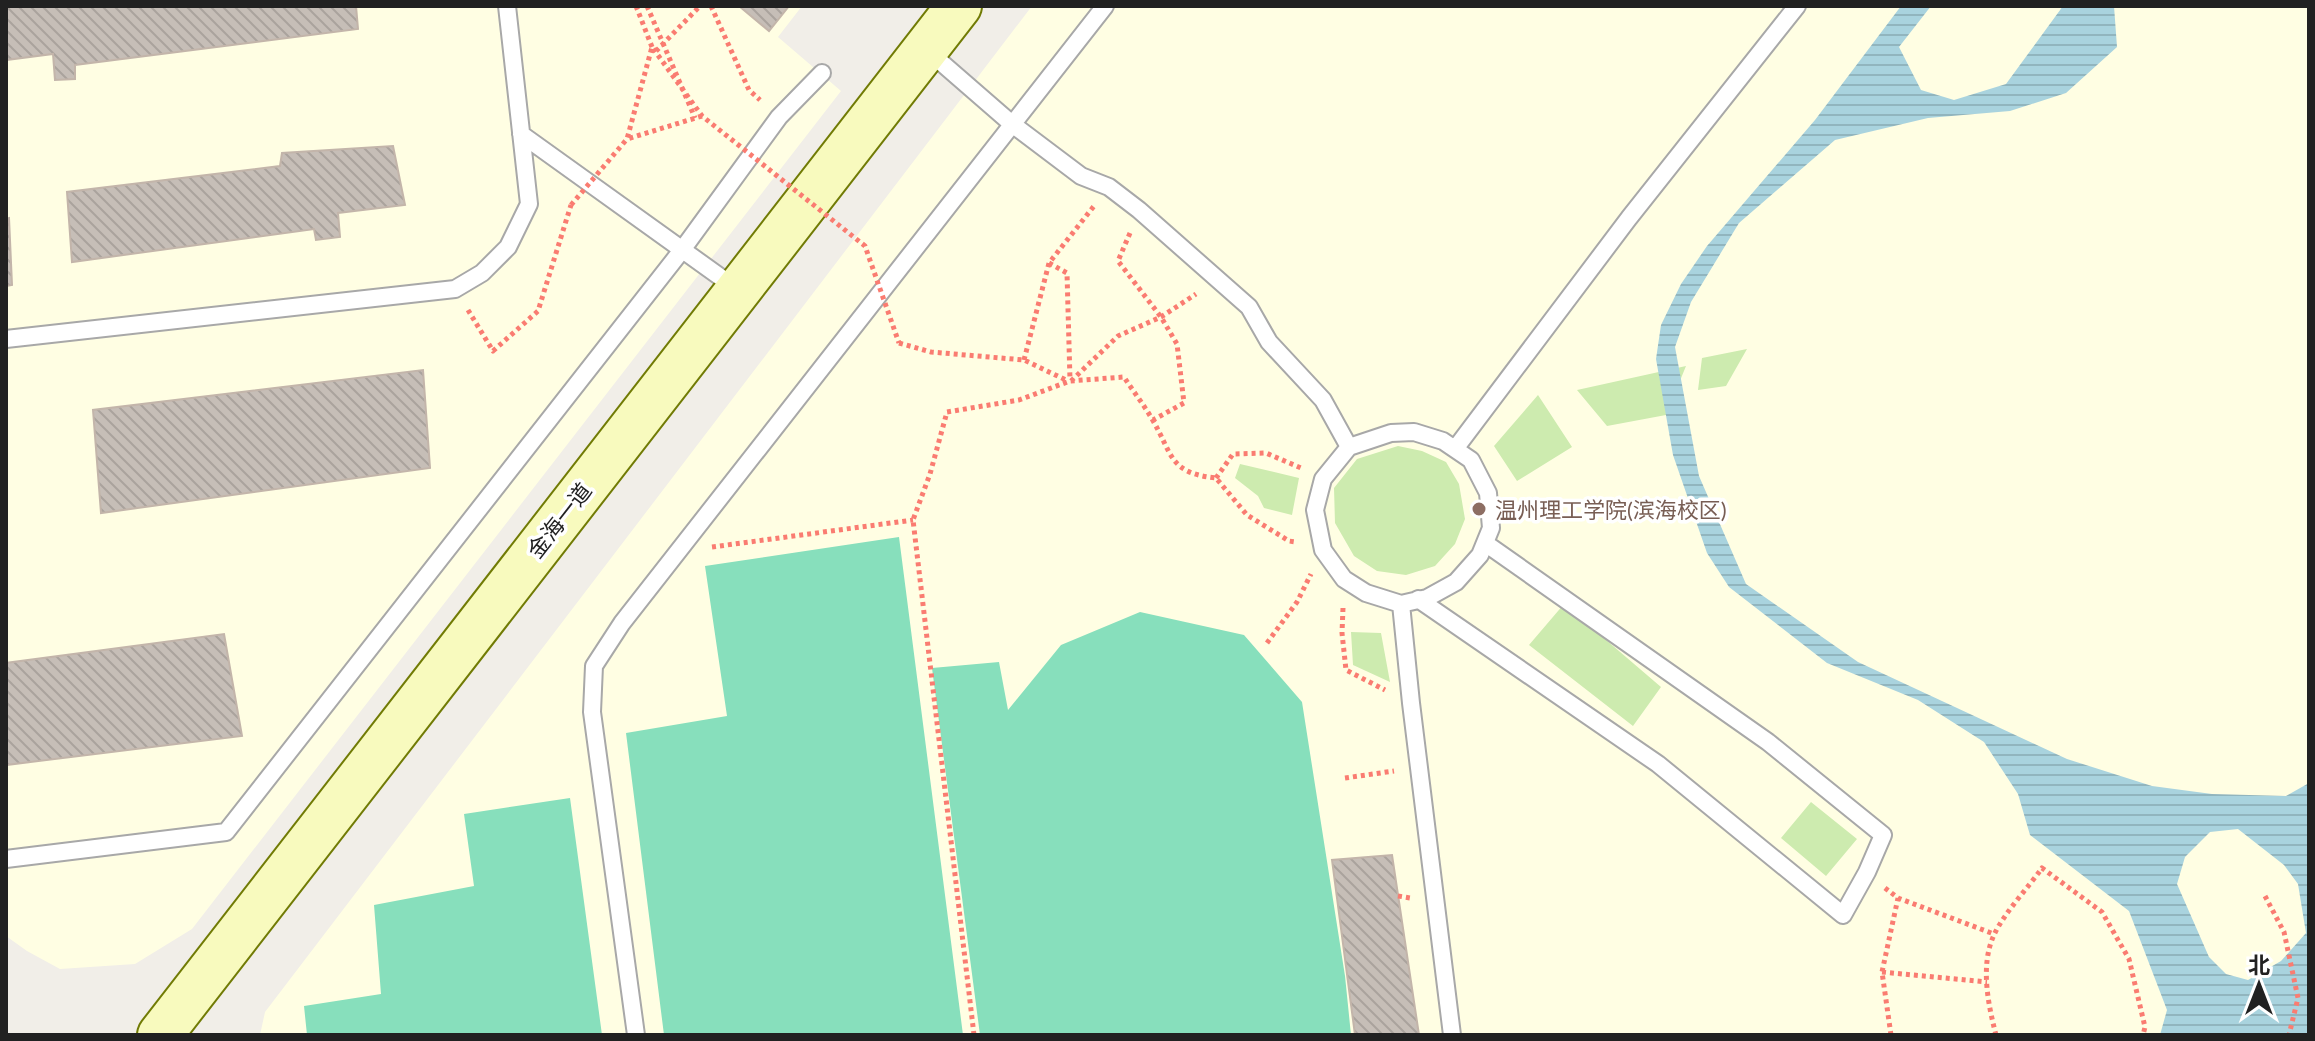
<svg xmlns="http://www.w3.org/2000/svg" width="2315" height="1041" viewBox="0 0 2315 1041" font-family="Lato,'Noto Sans SC',sans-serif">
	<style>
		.education { fill: #fffee3 }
		.grass { fill: #cdebaf }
		.pitch { fill: #87dfbc }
		.water { fill: url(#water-rules); fill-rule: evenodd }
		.building { fill: url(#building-back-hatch); stroke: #c3b5aa; stroke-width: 2 }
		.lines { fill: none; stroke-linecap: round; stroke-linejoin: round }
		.lane-casing { stroke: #a8a8a8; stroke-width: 20 }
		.secondary-casing { stroke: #717b05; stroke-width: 48 }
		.path { stroke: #fa7c71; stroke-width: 5; stroke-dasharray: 4 4; stroke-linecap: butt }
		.lane { stroke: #fff; stroke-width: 16 }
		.secondary { stroke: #f8fabe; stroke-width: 44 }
		.path-bridge { stroke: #fa7c71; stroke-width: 5; stroke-dasharray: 4 4; stroke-linecap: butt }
		.education-dot { fill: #8d6e63; stroke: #fff; stroke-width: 3 }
		.labels { text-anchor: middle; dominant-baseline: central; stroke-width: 7; stroke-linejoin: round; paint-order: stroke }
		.education-label { font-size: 22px; fill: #785e54; stroke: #fff; text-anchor: start }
		.street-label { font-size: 22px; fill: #212121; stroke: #fff }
	</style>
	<defs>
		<pattern id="water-rules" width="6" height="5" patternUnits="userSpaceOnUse" patternTransform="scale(2)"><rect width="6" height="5" fill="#a9d3de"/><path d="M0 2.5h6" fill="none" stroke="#91b5be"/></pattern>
		<pattern id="building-back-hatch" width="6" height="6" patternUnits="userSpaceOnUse" patternTransform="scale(2)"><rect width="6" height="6" fill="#c6beb7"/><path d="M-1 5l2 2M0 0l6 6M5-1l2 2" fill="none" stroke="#aaa39d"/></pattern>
	</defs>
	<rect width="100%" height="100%" fill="#f1eee8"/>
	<path class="education" d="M6,6h796l-24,31 63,54 -649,838 -57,35 -75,5 -33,-18 -21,-15z
		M1032,6h1277v1029h-2049l5,-23z"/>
	<path class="grass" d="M1747,349l-21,37 -28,4 4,-32z
		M1686,366l-20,49 -59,11 -30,-36z
		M1538,395l34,52 -55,34 -23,-35z
		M1398,446l24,5 24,11 13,22 6,35 -10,25 -20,22 -29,9 -29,-4 -23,-15 -19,-33 -1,-35 23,-29z
		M1240,464l59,14 -7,37 -28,-7 -6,-12 -23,-18z
		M1564,604l97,83 -28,39 -104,-81z
		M1351,632l30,1 9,49 -37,-17z
		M1811,802l46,37 -31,37 -45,-38z"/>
	<path class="pitch" d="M899,537l64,498h-299l-38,-302 101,-17 -22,-150z
		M1140,612l104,23 58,67 43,274 6,59h-371l-48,-367 67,-6 9,48 53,-65z
		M570,798l32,237h-295l-3,-29 77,-12 -7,-89 100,-19 -10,-72z"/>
	<path class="water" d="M1901,6h30l-32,41 22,43 33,10 52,-16 57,-78h51l3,41 -51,46 -56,18 -82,7 -93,22 -96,83 -48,79 -16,45 24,129 47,108 112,78 209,97 85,27 60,8 74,2 23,-13v252h-149l7,-25 -38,-99 -99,-76 -12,-41 -34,-52 -66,-42 -91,-37 -98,-76 -22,-34 -34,-98 -17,-96 5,-34 20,-41 26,-38 108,-126zM2238,829l46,36 14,19 8,49 -25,28 -33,19 -22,-6 -17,-17 -32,-73 8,-27 25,-25z"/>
	<path class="building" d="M6,6h350l2,23 -283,36v14l-20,1 -2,-26 -47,6z
		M739,6h50l-20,25z
		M393,146l12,59 -67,8 2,24 -24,3 -2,-11 -242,33 -5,-70 213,-26 2,-13z
		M9,218l3,67 -6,1v-67z
		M423,370l7,98 -329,45 -8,-103z
		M224,634l18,102 -236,29v-102z
		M1392,855l27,180h-64l-23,-175z"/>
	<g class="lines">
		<defs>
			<path id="lane" d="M928,51l84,73 69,52 28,11 30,23 110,97 20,35 54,58 26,47
				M521,134l216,155
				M6,339l449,-50 27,-16 26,-26 21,-43 -22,-198
				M1414,432l29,9 28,19 17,33 3,35 -11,27 -24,27 -29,16 -26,6 -35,-11 -22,-14 -21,-29 -8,-40 8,-31 26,-32 42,-14z
				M1455,449l174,-231 168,-212
				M1418,599l240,165 185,151 24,-43 16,-37 -115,-93 -283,-199
				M1401,604l10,99 41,332
				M6,859l220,-27 456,-582 97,-133 43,-44
				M636,1035l-44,-323 2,-46 28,-43 483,-617"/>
			<path id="secondary" d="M160,1035l799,-1029"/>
		</defs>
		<use href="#lane" class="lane-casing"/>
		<use href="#secondary" class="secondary-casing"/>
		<path class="path" d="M636,6l16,41
			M647,6l48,112
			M711,6l38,84 11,10
			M1130,233l-12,28 43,56 16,27 7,59 -31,17
			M1049,263l18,10 3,107
			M468,310l25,41 45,-40 33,-106
			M899,343l32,9 93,8 44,21
			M1024,360l25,-97 45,-57
			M1071,381l47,-45 43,-19 35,-23
			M1216,478l17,-24 33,-1 35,15
			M712,547l201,-27
			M1343,608l-1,25 4,37 39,20
			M1267,643l30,-41 14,-28
			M1345,778l49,-7
			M1885,888l13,10 96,36
			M1398,896l12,2
			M2265,896l19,36 14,66 -9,37
			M1882,972l105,10
			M974,1035l-61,-515 17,-46 17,-62 72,-12 51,-19 54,-4c9,14 20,28 28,42 21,35 16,54 64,59l31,37 42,26 7,1
			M1891,1035l-9,-63 16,-74
			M1996,1035c-8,-31 -16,-70 -2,-100 10,-22 34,-47 48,-67l60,44 27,47 16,68 -2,8"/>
		<use href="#lane" class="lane"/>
		<use href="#secondary" class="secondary"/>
		<path class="path-bridge" d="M656,51l44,-45
			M702,116l-75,23 25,-92 50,69 163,130 34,97
			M571,205l56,-66"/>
	</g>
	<circle class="education-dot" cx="1479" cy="509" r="8"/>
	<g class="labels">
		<g class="education-label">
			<text x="1495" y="509">温州理工学院(滨海校区)</text>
		</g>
		<g class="street-label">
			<text transform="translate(559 520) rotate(-52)">金海一道</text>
		</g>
	</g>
	<rect width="2315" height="1041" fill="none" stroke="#212121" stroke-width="16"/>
	<g transform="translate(2259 985)" stroke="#ffffff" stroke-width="6" paint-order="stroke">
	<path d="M0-6L14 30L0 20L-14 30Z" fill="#212121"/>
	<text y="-12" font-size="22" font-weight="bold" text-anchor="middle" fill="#212121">北</text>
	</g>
</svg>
